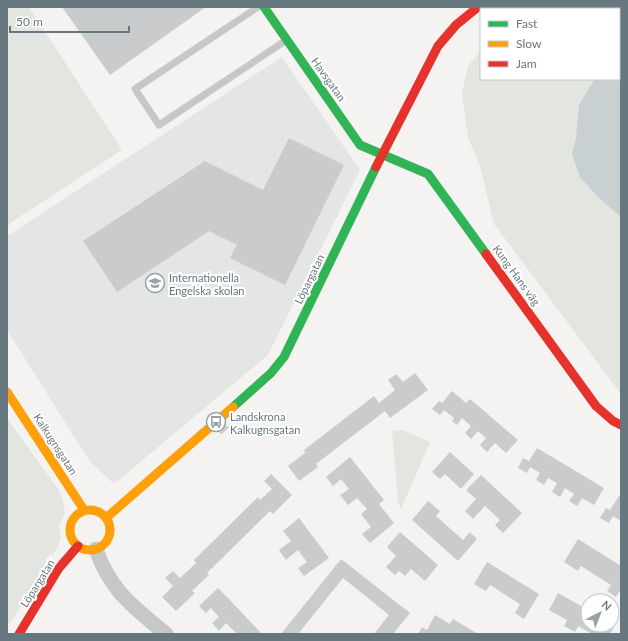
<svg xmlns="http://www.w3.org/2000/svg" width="628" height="641" viewBox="0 0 628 641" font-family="Lato,sans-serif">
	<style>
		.built { fill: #e4e5e5 }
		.green { fill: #e3e5e0 }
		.water { fill: #c8d0d2 }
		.building { fill: #cacbcc }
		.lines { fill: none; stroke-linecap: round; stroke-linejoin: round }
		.lane { stroke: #c6c8c8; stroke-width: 7 }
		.street { stroke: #c6c8c8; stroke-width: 15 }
		.fast { stroke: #30b455; stroke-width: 9 }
		.slow { stroke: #ff9f0a; stroke-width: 9 }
		.jam { stroke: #e5322d; stroke-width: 9 }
		.labels { text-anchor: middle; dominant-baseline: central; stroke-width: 4; stroke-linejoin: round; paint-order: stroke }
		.street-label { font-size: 11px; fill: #67777f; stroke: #fff }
		.poi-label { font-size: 11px; fill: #67777f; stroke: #fff; text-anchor: start }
	</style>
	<rect width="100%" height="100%" fill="#f4f3f2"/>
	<path class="built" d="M282,57l78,113 -92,185 -154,129 -24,-22 -83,-132v-94z"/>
	<path class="green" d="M7,7h22l93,143 -115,75z
		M545,7h76v387l-127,-170 -14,-58 -12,-28 -6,-45 6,-27 13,-16v29h138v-70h-75z
		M7,418l51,71 5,11 2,13 -6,14 2,11 -4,10 -4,7 -3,-1 -5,6 2,4 -21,36 -19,26z
		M403,430l27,12 -29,67 -3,-6 -6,-72z"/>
	<path class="water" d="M621,64v153l-23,-20 -18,-20 -8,-23 4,-15 3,-34 16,-26h24v-13z"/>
	<path class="building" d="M62,7h144l-96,68z
		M289,138l55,27 -59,120 -55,-27 7,-13 -28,-14 -92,61 -34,-51 122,-80 58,29z
		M415,373l13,17 -38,28 -5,-7 -69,53 2,3 -19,14 -11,-15 17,-13 -1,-3 70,-54 5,7 16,-13 -7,-10 8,-6 7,8z
		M452,391l14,12 4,-4 48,41 -12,13 -11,-10 -8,9 -7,-7 6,-7 -8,-7 -7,8 -6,-6 6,-7 -9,-8 -5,7 -5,-4 2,-3 -10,-8 -4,5 -8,-6 7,-8 3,2z
		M226,426l3,1 -7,7 -3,-1z
		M537,448l67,40 -10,17 -12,-7 -5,8 -8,-5 5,-7 -9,-6 -5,9 -8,-5 5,-9 -9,-5 -4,7 -8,-5 4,-7 -10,-6 -3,6 -9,-5 5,-10 6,3z
		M450,452l24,22 -13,15 -16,-15 -5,5 -8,-7z
		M350,457l34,43 -5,4 15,19 -24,20 -8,-9 9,-7 -10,-13 6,-5 -10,-11 -9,7 -8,-10 9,-6 -8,-10 -8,7 -7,-9z
		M271,474l21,21 -19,19 -3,-3 -63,62 2,2 -17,16 3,2 -19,18 -14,-14 11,-11 -8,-8 8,-7 7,7 16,-15 -2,-3 64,-63 2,3 12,-11 -8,-8z
		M481,475l41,38 -19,20 -8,-8 5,-5 -15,-14 -12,13 -8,-8 11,-12 -10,-9z
		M619,496l2,1v24l-8,-5 -4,7 -9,-5 6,-10 4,2z
		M428,501l12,10 -4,5 27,24 7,-8 7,7 -19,22 -46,-41z
		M299,518l30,40 -25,18 -6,-8 9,-6 -9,-12 -12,10 -7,-10 12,-9 -8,-10z
		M400,532l38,33 -13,16 -14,-12 -6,7 -6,-5 -4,4 -9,-8 10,-11 -9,-9z
		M578,539l43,27v23l-5,8 -9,-6 4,-6 -30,-19 -3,5 -14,-9z
		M341,559l69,54 -17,21h-19l15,-19 -46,-37 -45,56h-17z
		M487,562l52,32 -15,25 -9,-6 5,-9 -30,-19 -4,6 -12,-7z
		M218,588l10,10 34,36h-25l-11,-11 -7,8 -7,-8 7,-6 -8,-9 -5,5 -7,-7z
		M558,593l30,17v15h24v-2l3,2 -5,9h-18l-14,-8 -3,6 -11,-6 3,-6 -18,-10z
		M435,615l15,9 3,-5 25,15h-60l4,-7 5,3z"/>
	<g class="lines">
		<path class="lane" d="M258,7l-123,82 24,36 126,-84"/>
		<path class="street" d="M96,549c14,42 38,58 70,85"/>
		<path class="fast" d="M264,7l96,138 68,29 58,80
			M233,407l38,-34 13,-16 92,-190"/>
		<path class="slow" d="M7,392l77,118
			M70 530a20 20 0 1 1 40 0a20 20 0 1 1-40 0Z
			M106,518l127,-111"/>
		<path class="jam" d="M376,167l62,-121 18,-21 22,-18
			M486,254l110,152 17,15 8,4
			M19,634l40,-66 19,-22"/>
	</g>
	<defs>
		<symbol id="school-ring" viewBox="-11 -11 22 22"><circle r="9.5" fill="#fff" stroke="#98a2a7" stroke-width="1.5"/><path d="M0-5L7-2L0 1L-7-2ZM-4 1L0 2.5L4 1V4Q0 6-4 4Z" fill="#98a2a7"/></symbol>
		<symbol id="bus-ring" viewBox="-11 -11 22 22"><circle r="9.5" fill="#fff" stroke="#98a2a7" stroke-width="1.5"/><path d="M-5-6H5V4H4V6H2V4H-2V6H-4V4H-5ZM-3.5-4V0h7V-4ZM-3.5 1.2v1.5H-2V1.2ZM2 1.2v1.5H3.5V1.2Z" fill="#98a2a7"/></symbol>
	</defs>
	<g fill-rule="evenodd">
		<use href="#school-ring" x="144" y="272" width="22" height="22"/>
		<use href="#bus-ring" x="205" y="411" width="22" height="22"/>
	</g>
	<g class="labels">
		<g class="street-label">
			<text transform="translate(329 79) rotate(55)">Havsgatan</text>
			<text transform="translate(517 275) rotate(54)">Kung Hans väg</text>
			<text transform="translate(309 279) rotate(-64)">Löpargatan</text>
			<text transform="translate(56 444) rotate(57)">Kalkugnsgatan</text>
			<text transform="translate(37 583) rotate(-58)">Löpargatan</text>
		</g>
		<g class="poi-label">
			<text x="169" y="277">Internationella<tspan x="169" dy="13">Engelska skolan</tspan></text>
			<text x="230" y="416">Landskrona<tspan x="230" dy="13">Kalkugnsgatan</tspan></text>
		</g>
	</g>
	<rect width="628" height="641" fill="none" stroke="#67777f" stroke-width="16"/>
	<rect x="480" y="8" width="140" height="72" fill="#ffffff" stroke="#c2c9cc"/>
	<rect x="488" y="21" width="20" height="6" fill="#30b455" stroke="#c2c9cc"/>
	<text x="516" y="28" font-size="12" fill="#67777f">Fast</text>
	<rect x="488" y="41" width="20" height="6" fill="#ff9f0a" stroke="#c2c9cc"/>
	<text x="516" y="48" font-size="12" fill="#67777f">Slow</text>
	<rect x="488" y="61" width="20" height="6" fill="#e5322d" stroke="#c2c9cc"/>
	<text x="516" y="68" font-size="12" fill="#67777f">Jam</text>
	<g transform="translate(600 613) rotate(42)"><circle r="19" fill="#ffffff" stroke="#c2c9cc"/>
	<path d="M0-3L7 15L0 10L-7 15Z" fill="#98a2a7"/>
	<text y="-6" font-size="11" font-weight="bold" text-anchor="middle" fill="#67777f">N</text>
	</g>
	<path d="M10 26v6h119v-6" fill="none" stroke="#67777f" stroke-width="2"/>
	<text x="16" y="26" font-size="12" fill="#67777f" stroke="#ffffff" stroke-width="3" paint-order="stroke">50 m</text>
</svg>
